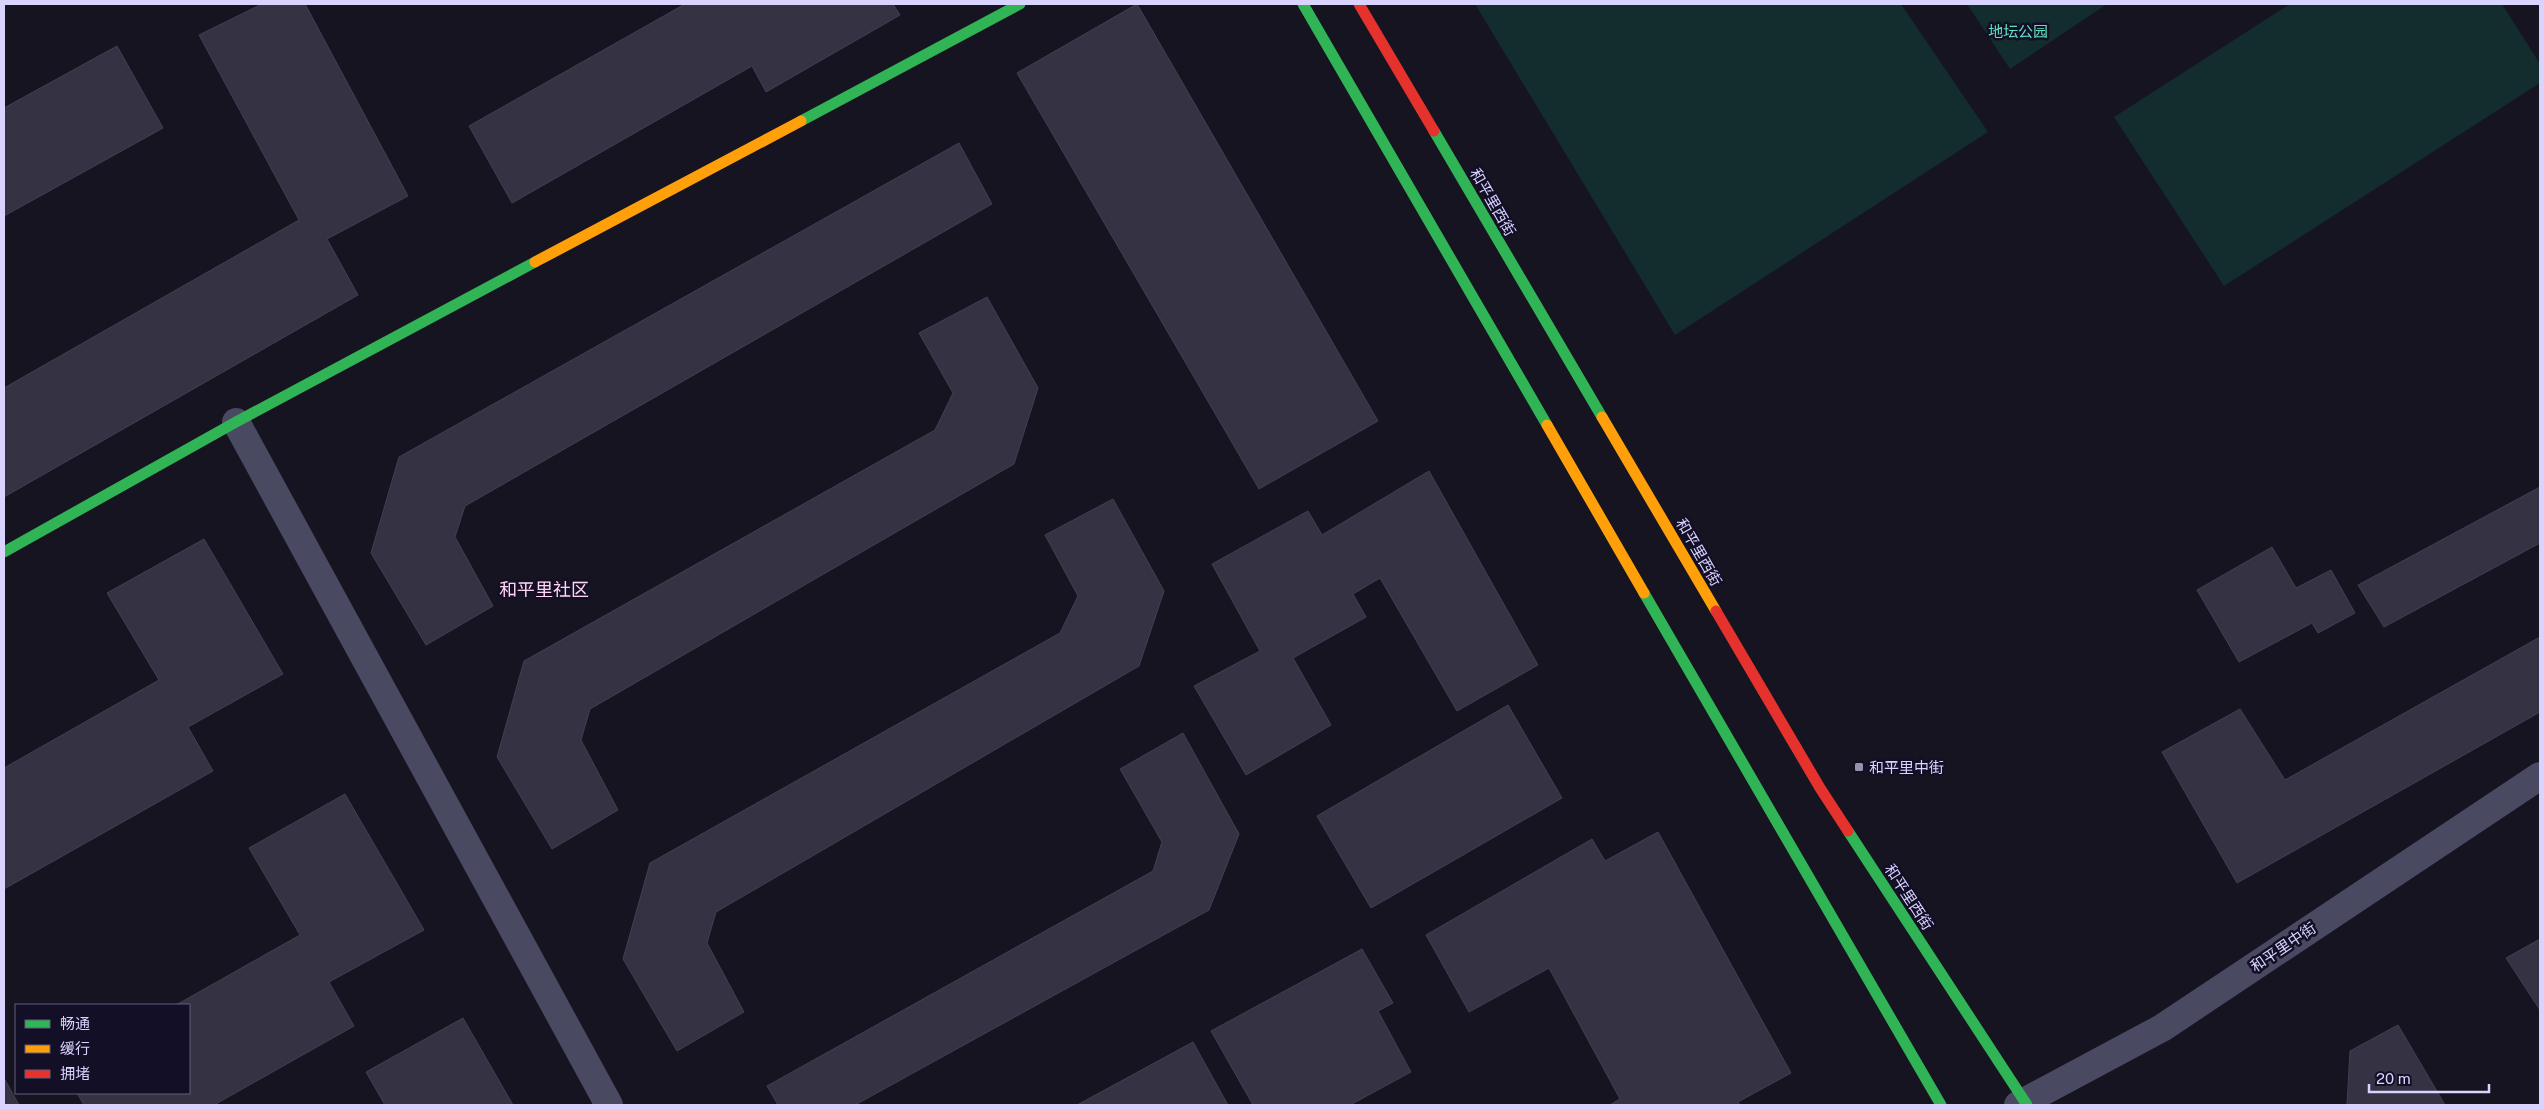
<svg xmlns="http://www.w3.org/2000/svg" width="2544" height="1109" viewBox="0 0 2544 1109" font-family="'Public Sans','Noto Sans SC',sans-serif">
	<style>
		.green { fill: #132c2d }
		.building { fill: #343243; stroke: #433f54 }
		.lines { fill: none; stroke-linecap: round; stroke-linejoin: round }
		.street { stroke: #4a4962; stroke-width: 28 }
		.fast { stroke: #30b455; stroke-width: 11 }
		.slow { stroke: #ff9f0a; stroke-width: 11 }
		.jam { stroke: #e5322d; stroke-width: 11 }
		.poi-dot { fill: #9591b1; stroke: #130f26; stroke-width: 2 }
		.labels { text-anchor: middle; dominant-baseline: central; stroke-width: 5; stroke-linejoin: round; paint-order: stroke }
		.park-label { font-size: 15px; fill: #5fe0c0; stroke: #130f26 }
		.street-label { font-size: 15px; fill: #d9d4ff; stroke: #130f26 }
		.poi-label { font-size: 15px; fill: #d9d4ff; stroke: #130f26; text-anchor: start }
		.quarter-label { font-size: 18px; fill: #ffd6f0; stroke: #130f26 }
	</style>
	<rect width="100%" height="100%" fill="#161421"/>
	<path class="green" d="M1475,4h426l87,128 -313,203z
		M1967,4h140l-97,65z
		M2290,4h212l38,60v19l-316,203 -110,-169z"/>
	<path class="building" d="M262,4h43l103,192 -81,43 31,56 -354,202v-109l295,-168 -100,-185z
		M685,4h208l7,11 -134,77 -14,-26 -240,137 -43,-77z
		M1137,4l241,417 -119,68 -242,-416z
		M117,46l46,82 -159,88v-108z
		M959,143l33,61 -527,302 -10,31 38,69 -67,39 -55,-92 28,-96z
		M987,297l51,91 -24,76 -424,245 -9,31 37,70 -66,39 -55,-92 27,-96 411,-231 18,-37 -34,-60z
		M1429,471l109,194 -81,46 -77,-133 -27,16 13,23 -73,41 38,67 -85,50 -52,-89 66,-35 -48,-87 96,-53 14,24z
		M2540,487v56l-156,84 -26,-42z
		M1113,499l51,92 -25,75 -423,246 -9,31 37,69 -67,39 -54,-92 27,-96 410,-230 18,-37 -33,-61z
		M204,539l79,135 -95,53 25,44 -209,118v-121l155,-88 -52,-87z
		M2272,547l24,41 35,-18 24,43 -37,20 -6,-10 -73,39 -42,-72z
		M2540,637v75l-303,171 -75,-131 78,-43 45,71z
		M1508,705l54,93 -191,110 -54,-92z
		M1183,733l56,101 -30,76 -354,195h-77l-11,-19 386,-215 9,-29 -42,-73z
		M345,794l79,136 -95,52 25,44 -140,79h-130l-7,-12h112v-88h-13l124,-70 -51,-87z
		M1658,832l133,241 -53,29 2,3h-130l10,-6 -71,-131 -80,44 -43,-77 166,-96 13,22z
		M2540,939v71l-34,-52z
		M1362,949l31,54 -15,8 33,61 -61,33h-97l-42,-74z
		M463,1018l50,87h-128l-19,-33z
		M2398,1025l47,80h-98l3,-54z
		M1193,1042l35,63h-151z
		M4,1078l15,27h-15z"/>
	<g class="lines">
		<path class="street" d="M236,422l373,683
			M2018,1105l144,-77 378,-252"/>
		<path class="fast" d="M1303,4l244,421
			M801,121l219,-117
			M1434,131l168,286
			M4,552l232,-130 299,-160
			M1644,593l297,512
			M1848,831l179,274"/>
		<path class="slow" d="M535,262l266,-141
			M1602,417l114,194
			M1547,425l97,168"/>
		<path class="jam" d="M1359,4l75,127
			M1716,611l104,177 28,43"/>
	</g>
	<rect class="poi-dot" x="1854" y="762" width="10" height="10" rx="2.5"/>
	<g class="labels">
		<g class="park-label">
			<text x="2018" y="31">地坛公园</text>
		</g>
		<g class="street-label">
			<text transform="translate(1493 202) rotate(60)">和平里西街</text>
			<text transform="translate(1699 552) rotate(60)">和平里西街</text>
			<text transform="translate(1909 897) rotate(57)">和平里西街</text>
			<text transform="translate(2283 947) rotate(-34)">和平里中街</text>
		</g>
		<g class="poi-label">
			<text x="1869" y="767">和平里中街</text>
		</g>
		<g class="quarter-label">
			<text x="544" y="589">和平里社区</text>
		</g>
	</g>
	<rect width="2544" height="1109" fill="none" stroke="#d9d4ff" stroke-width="10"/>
	<rect x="15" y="1004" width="175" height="90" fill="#130f26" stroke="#625e7d"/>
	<rect x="25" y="1020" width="25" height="8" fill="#30b455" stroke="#625e7d"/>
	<text x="60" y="1029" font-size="15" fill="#d9d4ff">畅通</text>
	<rect x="25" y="1045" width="25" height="8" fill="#ff9f0a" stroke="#625e7d"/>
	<text x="60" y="1054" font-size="15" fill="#d9d4ff">缓行</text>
	<rect x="25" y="1070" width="25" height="8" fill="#e5322d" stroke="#625e7d"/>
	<text x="60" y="1079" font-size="15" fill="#d9d4ff">拥堵</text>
	<path d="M2369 1084v8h120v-8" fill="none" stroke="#d9d4ff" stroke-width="2.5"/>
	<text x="2376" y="1084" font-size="15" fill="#d9d4ff" stroke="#130f26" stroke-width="4" paint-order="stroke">20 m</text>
</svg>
